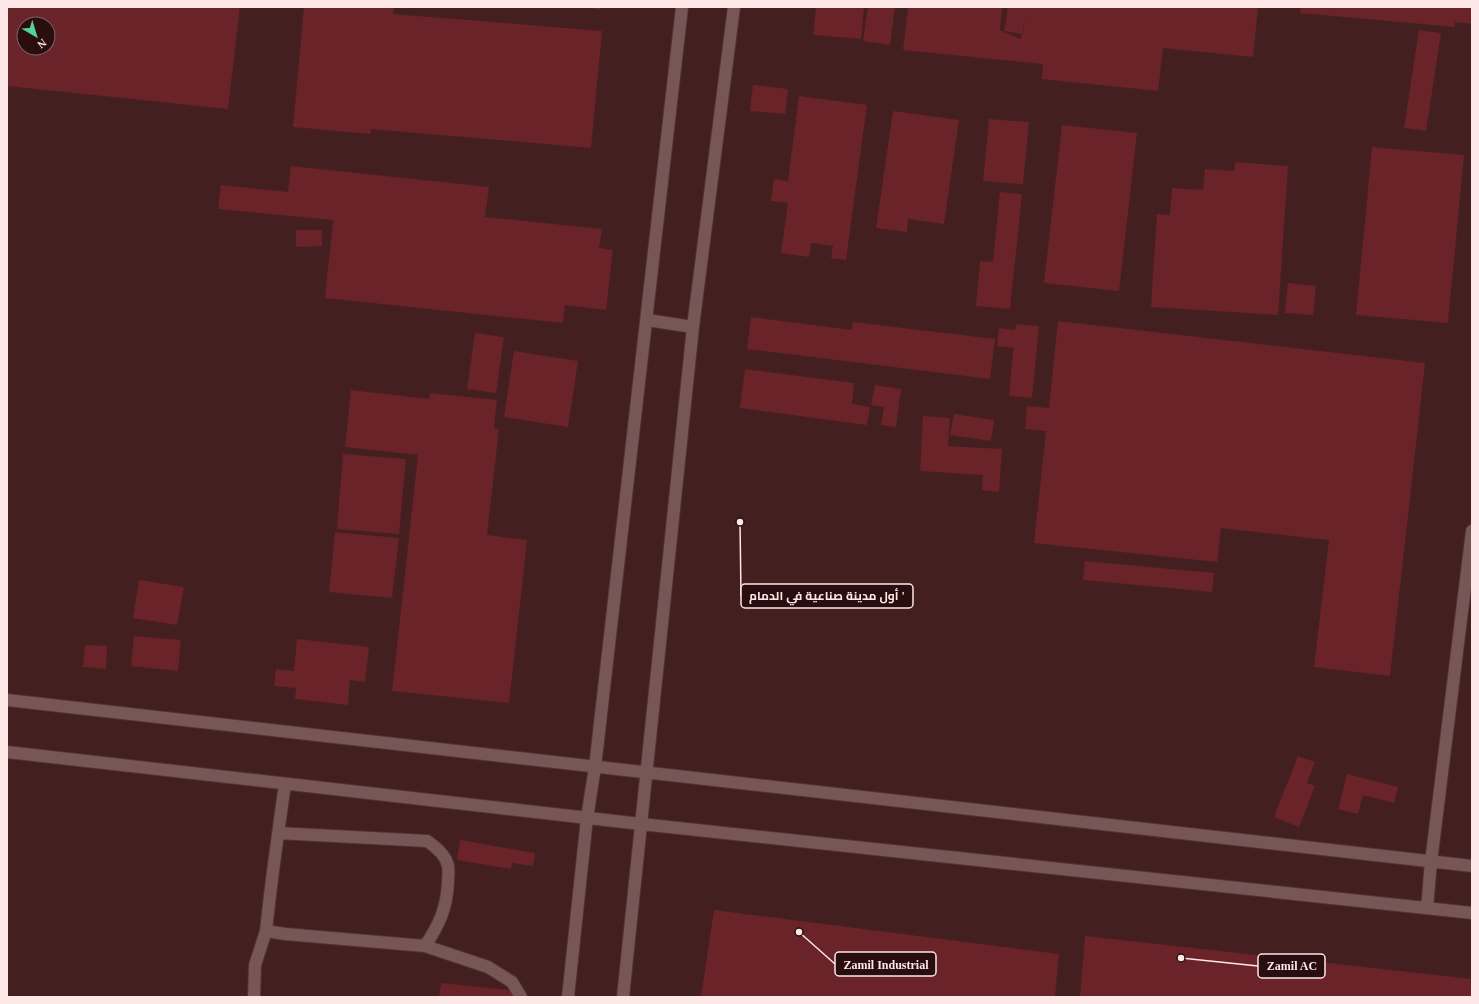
<svg xmlns="http://www.w3.org/2000/svg" width="1479" height="1004" viewBox="0 0 1479 1004" font-family="'Times New Roman',Cairo,serif">
	<style>
		.built { fill: #431f20; fill-rule: evenodd }
		.building { fill: #6a2329; fill-rule: evenodd }
		.lines { fill: none; stroke-linecap: round; stroke-linejoin: round }
		.minor-casing { stroke: #4c3536; stroke-width: 14 }
		.minor { stroke: #795656; stroke-width: 12 }
		.leader { fill: none; stroke: #fde8e7; stroke-width: 1.5 }
		.callout-dot { fill: #fde8e7; stroke: #2a0e0f; stroke-width: 1.5 }
		.callout { fill: #2a0e0f; stroke: #fde8e7; stroke-width: 1.5 }
		.callout-label { font-size: 12px; text-anchor: middle; font-weight: bold; fill: #fde8e7 }
	</style>
	<rect width="100%" height="100%" fill="#341718"/>
	<path class="built" d="M7,7h1465v990h-1465zM24,24h24v24h-24z"/>
	<path class="building" d="M7,7h233l-12,102 -221,-23zM24,24h24v24h-24z
		M304,7h90l-1,7 209,17 -11,117 -220,-19v5l-78,-7z
		M586,7h14v3z
		M816,7h48l-3,32 -48,-4z
		M868,7h27l-5,38 -27,-4z
		M908,7h94l-2,23 20,9 3,-7 2,-17 -3,19 -18,-3 4,-24h250l-5,50 -90,-9 -5,43 -116,-12 1,-15 -140,-14z
		M1301,7h171v17l-17,-2v5l-155,-14z
		M1419,30l22,3 -15,98 -22,-3z
		M753,85l35,4 -3,25 -35,-3z
		M799,96l68,9 -21,155 -15,-2 2,-12 -22,-3 -2,14 -28,-4 7,-50 -17,-2 3,-22 14,2z
		M893,111l66,9 -15,104 -36,-5 -1,13 -31,-4z
		M989,119l40,3 -6,62 -40,-3z
		M1062,125l75,8 -18,158 -75,-8z
		M1372,147l92,8 -16,168 -92,-8z
		M1235,162l53,4 -10,149 -127,-8 6,-93 13,1 2,-27 31,2 2,-21 29,2z
		M291,166l198,21 -4,30 117,12 -3,19 14,2 -7,60 -41,-5 -2,18 -238,-25 8,-78 -115,-11 3,-24 67,7z
		M1000,192l22,2 -12,115 -34,-3 4,-45 13,1z
		M296,230h26v16l-26,1z
		M1288,283l28,3 -3,29 -28,-2z
		M751,317l101,13 1,-8 142,17 -5,40 -243,-30z
		M1058,321l367,42 -35,313 -76,-9 15,-127 -108,-12 -4,34 -183,-19 12,-112 -21,-2 2,-23 22,2z
		M1016,324l23,2 -7,72 -23,-2 5,-54 -1,6 -16,-2 2,-18 16,2z
		M475,333l29,4 -8,56 -29,-4z
		M514,351l64,10 -10,66 -64,-10z
		M745,369l109,14 -2,21 18,3 -3,18 -127,-17z
		M875,385l26,4 -5,38 -15,-2 3,-18 -13,-2z
		M351,390l78,9 1,-6 67,7 -3,28 5,1 -12,106 40,5 -18,163 -117,-12 26,-236 -73,-8z
		M954,414l40,6 -3,21 -41,-6z
		M923,416l27,2 -2,28 54,3 -3,43 -17,-2 1,-15 -63,-4z
		M343,454l63,5 -7,75 -62,-5z
		M335,532l64,6 -7,60 -63,-6z
		M1085,561l129,12 -2,19 -129,-12z
		M139,580l45,7 -7,38 -44,-7z
		M134,636l47,4 -3,31 -47,-5z
		M297,639l72,8 -4,35 -15,-2 -2,25 -53,-6 1,-11 -22,-2 2,-17 18,2z
		M85,645l22,1 -1,23 -23,-2z
		M1298,756l17,6 -8,21 8,3 -16,41 -25,-10z
		M1347,774l51,13 -4,16 -31,-8 -5,19 -20,-5z
		M460,840l75,13 -2,13 -21,-3 -1,6 -54,-9z
		M714,910l345,44 -4,43h-354z
		M1085,936l387,43v18h-392z
		M441,983l76,8 -1,6h-77z"/>
	<g class="lines">
		<defs>
			<path id="minor" d="M647,320l46,7
				M7,700l1465,166
				M7,752l634,72 831,89
				M278,833l149,8c9,6 19,14 21,25 1,5 0,11 0,16 -1,26 -9,43 -23,64l-140,-12 -19,-3c5,-49 12,-98 19,-147
				M1427,908l4,-46 41,-331
				M425,946l63,21 24,15 9,15
				M254,997l1,-32 11,-34
				M568,997l19,-179 8,-51 87,-760
				M623,997l70,-670 41,-320"/>
		</defs>
		<use href="#minor" class="minor-casing"/>
		<use href="#minor" class="minor"/>
	</g>
	<path class="leader" d="M740 522L741 596M799 932L835 964M1181 958L1258 966"/>
	<g class="callout-dot">
		<circle cx="740" cy="522" r="4"/>
		<circle cx="799" cy="932" r="4"/>
		<circle cx="1181" cy="958" r="4"/>
	</g>
	<g class="callout">
		<rect x="741" y="584" width="172" height="24" rx="4"/>
		<rect x="835" y="952" width="101" height="24" rx="4"/>
		<rect x="1258" y="954" width="67" height="24" rx="4"/>
	</g>
	<g class="callout-label">
		<text x="827" y="600">أول مدينة صناعية في الدمام '</text>
		<text x="886" y="969">Zamil Industrial</text>
		<text x="1292" y="970">Zamil AC</text>
	</g>
	<rect width="1479" height="1004" fill="none" stroke="#fde8e7" stroke-width="16"/>
	<g transform="translate(36 36) rotate(142)"><circle r="19" fill="#2a0e0f" stroke="#7e6565"/>
	<path d="M0-3L7 15L0 10L-7 15Z" fill="#54d396"/>
	<text y="-6" font-size="11" font-weight="bold" text-anchor="middle" fill="#fde8e7">N</text>
	</g>
</svg>
